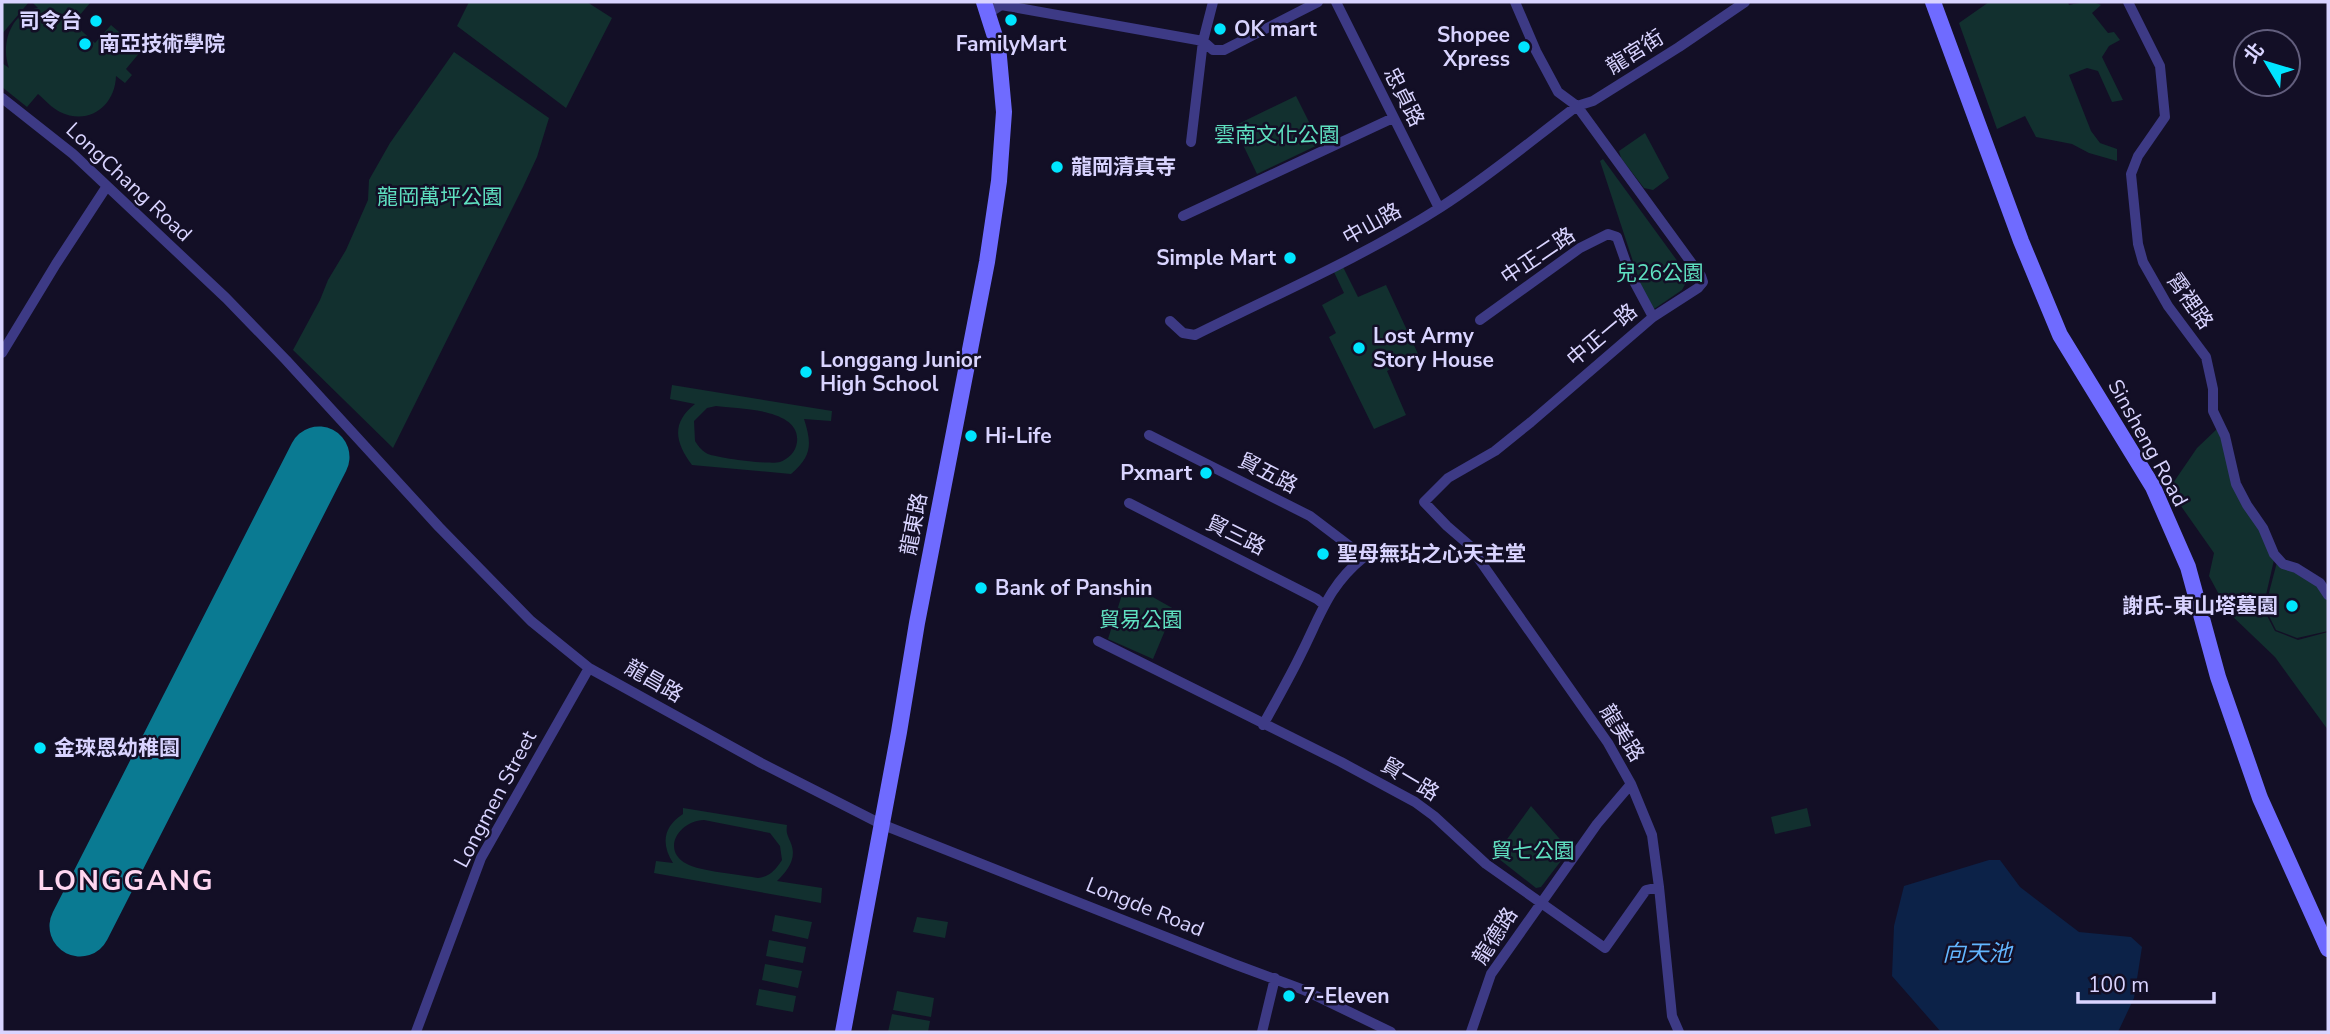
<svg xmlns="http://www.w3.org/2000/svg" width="2330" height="1034" viewBox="0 0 2330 1034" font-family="'Nunito Sans','Noto Sans TC',sans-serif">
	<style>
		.green { fill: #12302f; fill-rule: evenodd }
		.water { fill: #0c2248 }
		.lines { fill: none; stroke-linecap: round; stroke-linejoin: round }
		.runway { stroke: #0a7a92; stroke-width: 61 }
		.street { stroke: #3d3a85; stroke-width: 10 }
		.secondary { stroke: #6f6bff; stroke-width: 16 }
		.poi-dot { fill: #00e5ff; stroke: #130f26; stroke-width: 2.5 }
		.labels { text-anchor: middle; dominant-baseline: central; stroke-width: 5; stroke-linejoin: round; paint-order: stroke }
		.poi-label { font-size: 21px; font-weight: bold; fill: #d9d4ff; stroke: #130f26; text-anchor: start }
		.street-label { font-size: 21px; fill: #d9d4ff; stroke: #130f26 }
		.park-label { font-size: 21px; fill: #5fe0c0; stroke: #130f26 }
		.water-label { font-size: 23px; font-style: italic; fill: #62b6ff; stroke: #130f26 }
		.district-label { font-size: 28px; font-weight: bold; letter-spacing: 2px; fill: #ffd6f0; stroke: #130f26 }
	</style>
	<rect width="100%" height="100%" fill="#130f26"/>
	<path class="green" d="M2,2h27l-27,32z
		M32,2h56l2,1 -17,20 22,20 16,-18 30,26 -15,18 6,6 -7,8 -9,-7c-1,30 -27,50 -56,36 -8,-4 -15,-12 -22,-18l-11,13 -25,-20v-24l7,5c-9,-23 2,-57 29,-60z
		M469,2h118l25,16 -46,90 -109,-82z
		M1989,2h79l1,3c10,-2 23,-5 32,0l-9,8 16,20 6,-1 6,8 -11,6 -7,11 21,43 -11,2 -14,-31 -11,-3 -18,7 22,56 9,12 17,6v12l-28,-8 -17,-9 -36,-7 -11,-21 -28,13 -38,-106z
		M454,52l95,66 -12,39 -14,30 -130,261 -100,-98 27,-50 8,-20 18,-30 22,-50 1,-20 21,-37z
		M1296,96l24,48 -63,30 -23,-48z
		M1645,133l24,45 -16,12 -9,-2 -23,-30 -2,-7z
		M1603,159l86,118 -7,13 -28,19 -7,-5 -47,-143z
		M1342,265l16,32 28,-12 32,69 -31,17 19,44 -32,14 -45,-92 7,-4 -14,-28 22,-12 -11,-23z
		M672,385l160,26 -1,10 -27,-2c8,25 8,37 -13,55l-99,-9c-17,-23 -21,-42 3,-61l-25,-5zM716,406c22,3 85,2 81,36 -1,10 -9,17 -17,20 -9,3 -66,-4 -74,-9 -5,-3 -8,-7 -11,-12l-1,-20 13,-13z
		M2218,428l17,59 28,49 11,24 -11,48 12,23 23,9 30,-8v98l-53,-73 -46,-44 -20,-37 5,-23 -45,-64 28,-41z
		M2277,562c17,9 46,18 51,40 2,9 0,20 0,29l-31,7 -21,-8 -11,-22z
		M1126,582l48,27 -21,50 -45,-20z
		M1531,806l34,39 2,8 -26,34 -5,1 -37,-29 -2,-6z
		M683,808l104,17c-1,7 0,9 3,16 8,17 -2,29 -13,40l45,7 -1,15 -167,-30 2,-12 17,2c-12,-19 -10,-36 10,-49zM704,820l66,13 10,13 2,14c-6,9 -12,17 -24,18 -16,-3 -59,-7 -71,-14 -26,-13 -9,-43 17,-44z
		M1807,808l4,18 -36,8 -4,-17z
		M775,915l37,7 -4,17 -36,-8z
		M917,917l31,5 -3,16 -32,-6z
		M769,940l37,7 -3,16 -37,-7z
		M765,964l37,7 -4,17 -36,-8z
		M759,989l37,7 -3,16 -37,-7z
		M897,991l37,7 -3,19 -38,-7z
		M892,1014l38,7 -2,11h-40z"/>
	<path class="water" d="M1989,860h11l20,27 59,45 52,5 11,10 -8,51 -16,34h-177l-49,-56 2,-50 10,-40z"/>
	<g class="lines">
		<path class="runway" d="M80,926l239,-469"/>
		<path class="street" d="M1336,2l103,206
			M1515,2l21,49 22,41 19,14 124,170 2,6 -5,6 -45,29 -122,105 -36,29 -47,27 -24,24 23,24 22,19 139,198 23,41 21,51 7,52 13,129 7,16
			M2128,2l32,64 5,51 -27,39 -7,18 7,70 5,18 25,44 38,51 7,32v22l12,25 11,48 11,21 16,23 11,26 9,10 13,4 24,15 8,12
			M989,13l12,-8 202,36 10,9h11l94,-48
			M2,98l71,56 153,144 60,62 153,167 92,94 58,47 172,95 120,61 353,140 70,26 87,42
			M1191,142l12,-101 10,-39
			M1183,216l210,-98
			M1480,320l100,-72 28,-14 9,3 13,37 23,43
			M1170,321l13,12 12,2c82,-41 168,-78 246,-128 47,-30 91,-67 136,-101l16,-5 86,-54 66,-45
			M2,353l54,-89 51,-78
			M1149,435l161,81 54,41c-35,28 -43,57 -62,95 -12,25 -26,49 -39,73
			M1129,503l188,96 6,5
			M1098,641l243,121 74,40 19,14 52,48 119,84 41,-58 13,-3
			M416,1032l65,-174 108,-190
			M1262,1032l13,-54
			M1471,1032l20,-58 106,-150 34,-40"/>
		<path class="secondary" d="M1933,2l88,239 39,94 93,152 35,80 30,110 42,121 68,151
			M843,1032l56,-300 18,-109 70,-361 12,-81 5,-69 -6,-66 -14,-44"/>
	</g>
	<g class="poi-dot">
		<circle cx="1011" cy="20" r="7"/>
		<circle cx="96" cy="21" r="7"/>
		<circle cx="1220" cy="29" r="7"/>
		<circle cx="85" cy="44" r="7"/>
		<circle cx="1524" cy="47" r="7"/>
		<circle cx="1057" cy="167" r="7"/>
		<circle cx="1290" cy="258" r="7"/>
		<circle cx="1359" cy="348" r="7"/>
		<circle cx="806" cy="372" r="7"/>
		<circle cx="971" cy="436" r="7"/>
		<circle cx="1206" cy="473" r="7"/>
		<circle cx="1323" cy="554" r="7"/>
		<circle cx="981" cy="588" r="7"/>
		<circle cx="2292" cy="606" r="7"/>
		<circle cx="40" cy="748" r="7"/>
		<circle cx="1289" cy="996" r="7"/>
	</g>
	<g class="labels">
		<g class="poi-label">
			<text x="82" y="21" text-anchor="end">司令台</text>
			<text x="1234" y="29">OK mart</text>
			<text x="1510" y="35" text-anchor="end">Shopee<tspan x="1510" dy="24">Xpress</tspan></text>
			<text x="99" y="44">南亞技術學院</text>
			<text x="1011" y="44" text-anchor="middle">FamilyMart</text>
			<text x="1071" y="167">龍岡清真寺</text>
			<text x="1276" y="258" text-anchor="end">Simple Mart</text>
			<text x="1373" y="336">Lost Army<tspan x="1373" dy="24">Story House</tspan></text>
			<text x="820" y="360">Longgang Junior<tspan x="820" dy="24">High School</tspan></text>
			<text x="985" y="436">Hi-Life</text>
			<text x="1192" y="473" text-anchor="end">Pxmart</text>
			<text x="1337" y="554">聖母無玷之心天主堂</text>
			<text x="995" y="588">Bank of Panshin</text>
			<text x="2278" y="606" text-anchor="end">謝氏-東山塔墓園</text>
			<text x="54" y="748">金琜恩幼稚園</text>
			<text x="1303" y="996">7-Eleven</text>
		</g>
		<g class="street-label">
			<text transform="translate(1635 52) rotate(-32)">龍宮街</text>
			<text transform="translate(1404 97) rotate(63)">忠貞路</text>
			<text transform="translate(129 182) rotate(43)">LongChang Road</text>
			<text transform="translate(1372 224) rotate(-29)">中山路</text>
			<text transform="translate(1538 256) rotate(-34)">中正二路</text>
			<text transform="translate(2190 301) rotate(55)">霄裡路</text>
			<text transform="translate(1602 335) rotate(-40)">中正一路</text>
			<text transform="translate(2148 443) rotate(61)">Sinsheng Road</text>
			<text transform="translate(1268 473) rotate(27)">貿五路</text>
			<text transform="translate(914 524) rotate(-79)">龍東路</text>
			<text transform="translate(1236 535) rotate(26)">貿三路</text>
			<text transform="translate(654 681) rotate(30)">龍昌路</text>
			<text transform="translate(1622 733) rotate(58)">龍美路</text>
			<text transform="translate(1410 779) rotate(31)">貿一路</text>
			<text transform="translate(495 799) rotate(-62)">Longmen Street</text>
			<text transform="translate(1145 907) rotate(22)">Longde Road</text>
			<text transform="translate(1495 936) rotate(-57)">龍德路</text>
		</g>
		<g class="park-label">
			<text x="1277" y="135">雲南文化公園</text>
			<text x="440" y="197">龍岡萬坪公園</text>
			<text x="1660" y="273">兒26公園</text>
			<text x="1141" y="620">貿易公園</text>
			<text x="1533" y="851">貿七公園</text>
		</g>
		<g class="water-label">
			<text x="1977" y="953">向天池</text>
		</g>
		<g class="district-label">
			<text x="126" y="881">LONGGANG</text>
		</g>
	</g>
	<rect width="2330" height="1034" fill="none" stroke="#d9d4ff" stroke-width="7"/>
	<g transform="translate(2267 63) rotate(308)"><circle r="33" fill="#130f26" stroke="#625e7d" stroke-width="2"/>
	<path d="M0-5L12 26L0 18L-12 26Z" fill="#00e5ff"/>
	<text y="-10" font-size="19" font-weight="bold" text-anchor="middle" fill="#d9d4ff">北</text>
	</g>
	<path d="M2078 992v10h136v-10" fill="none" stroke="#d9d4ff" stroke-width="3.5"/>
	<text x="2088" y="992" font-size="21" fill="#d9d4ff" stroke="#130f26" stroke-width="5" paint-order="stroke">100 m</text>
</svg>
